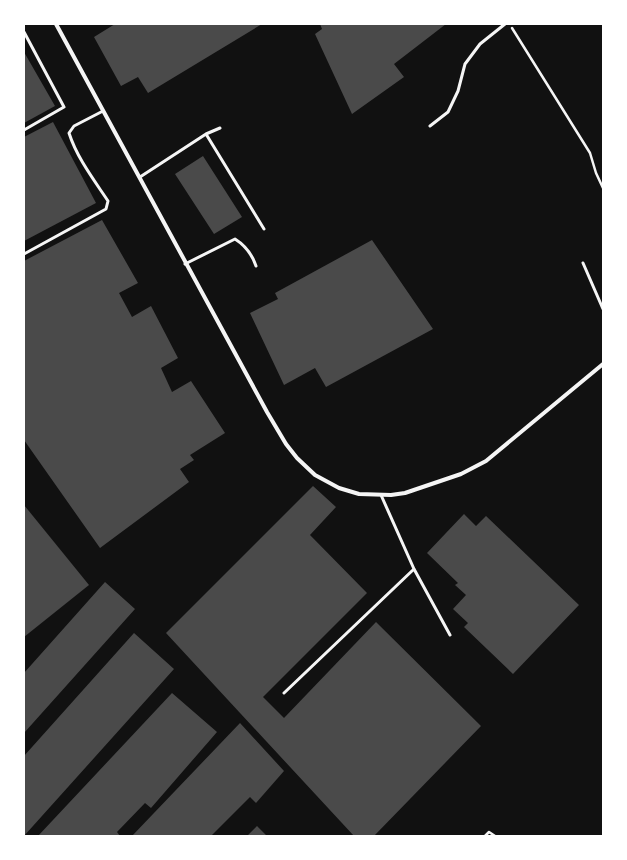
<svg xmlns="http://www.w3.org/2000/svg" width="627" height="860" viewBox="0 0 627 860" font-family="Quicksand,sans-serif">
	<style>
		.building { fill: #4a4a4a }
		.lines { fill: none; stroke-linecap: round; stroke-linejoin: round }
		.path { stroke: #f5f5f5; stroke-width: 2.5 }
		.service { stroke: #f5f5f5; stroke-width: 3 }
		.minor { stroke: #f5f5f5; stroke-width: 4 }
	</style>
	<rect width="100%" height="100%" fill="#111"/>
	<path class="building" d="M115,24h147l-114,69 -10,-16 -17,9 -27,-49z
		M320,24h126l-52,40 10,13 -52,37 -37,-80 7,-5z
		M24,52l31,54 -31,17z
		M53,122l43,81 -72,38v-104z
		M203,156l39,61 -28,17 -39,-60z
		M102,220l36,63 -19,10 13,24 19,-11 27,52 -17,10 11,24 19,-11 34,52 -35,22 4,5 -14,9 9,13 -89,66 -76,-108v-179z
		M372,240l61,89 -107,58 -11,-19 -31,17 -34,-72 28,-14 -3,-6z
		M313,486l23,21 -26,28 57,58 -104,104 21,21 92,-96 105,104 -107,110h-20l-188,-203z
		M24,505l65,80 -65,52z
		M464,514l12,12 10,-10 93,89 -66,69 -49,-47 4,-4 -15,-14 13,-14 -11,-10 3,-2 -31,-30z
		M105,582l30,27 -111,124v-60z
		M134,633l40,36 -150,167v-80z
		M172,693l45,39 -66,76 -6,-5 -28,29 3,4h-82z
		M240,723l44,48 -28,32 -6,-6 -39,39h-79z
		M257,826l10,10h-20z"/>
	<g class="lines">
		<path class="path" d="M512,28l78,125 6,20 7,15
			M485,836l4,-4 6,4"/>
		<path class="service" d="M24,32l40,75 -40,23
			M430,126l18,-14 10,-21 7,-27 15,-20 25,-20
			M206,134l58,95
			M140,177l66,-43 14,-6
			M24,254l82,-45 2,-8c-14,-21 -31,-43 -39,-68l5,-7 29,-15
			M583,263l20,46
			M185,264l50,-25c11,7 17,15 21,27
			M381,495l33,74 36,66
			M284,693l130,-124"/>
		<path class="minor" d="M56,24l211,388 19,32 11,14 18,17 24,13 20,6 32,1 14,-2 56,-19 25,-13 117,-97"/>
	</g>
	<rect width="627" height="860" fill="none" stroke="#ffffff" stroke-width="50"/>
</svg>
